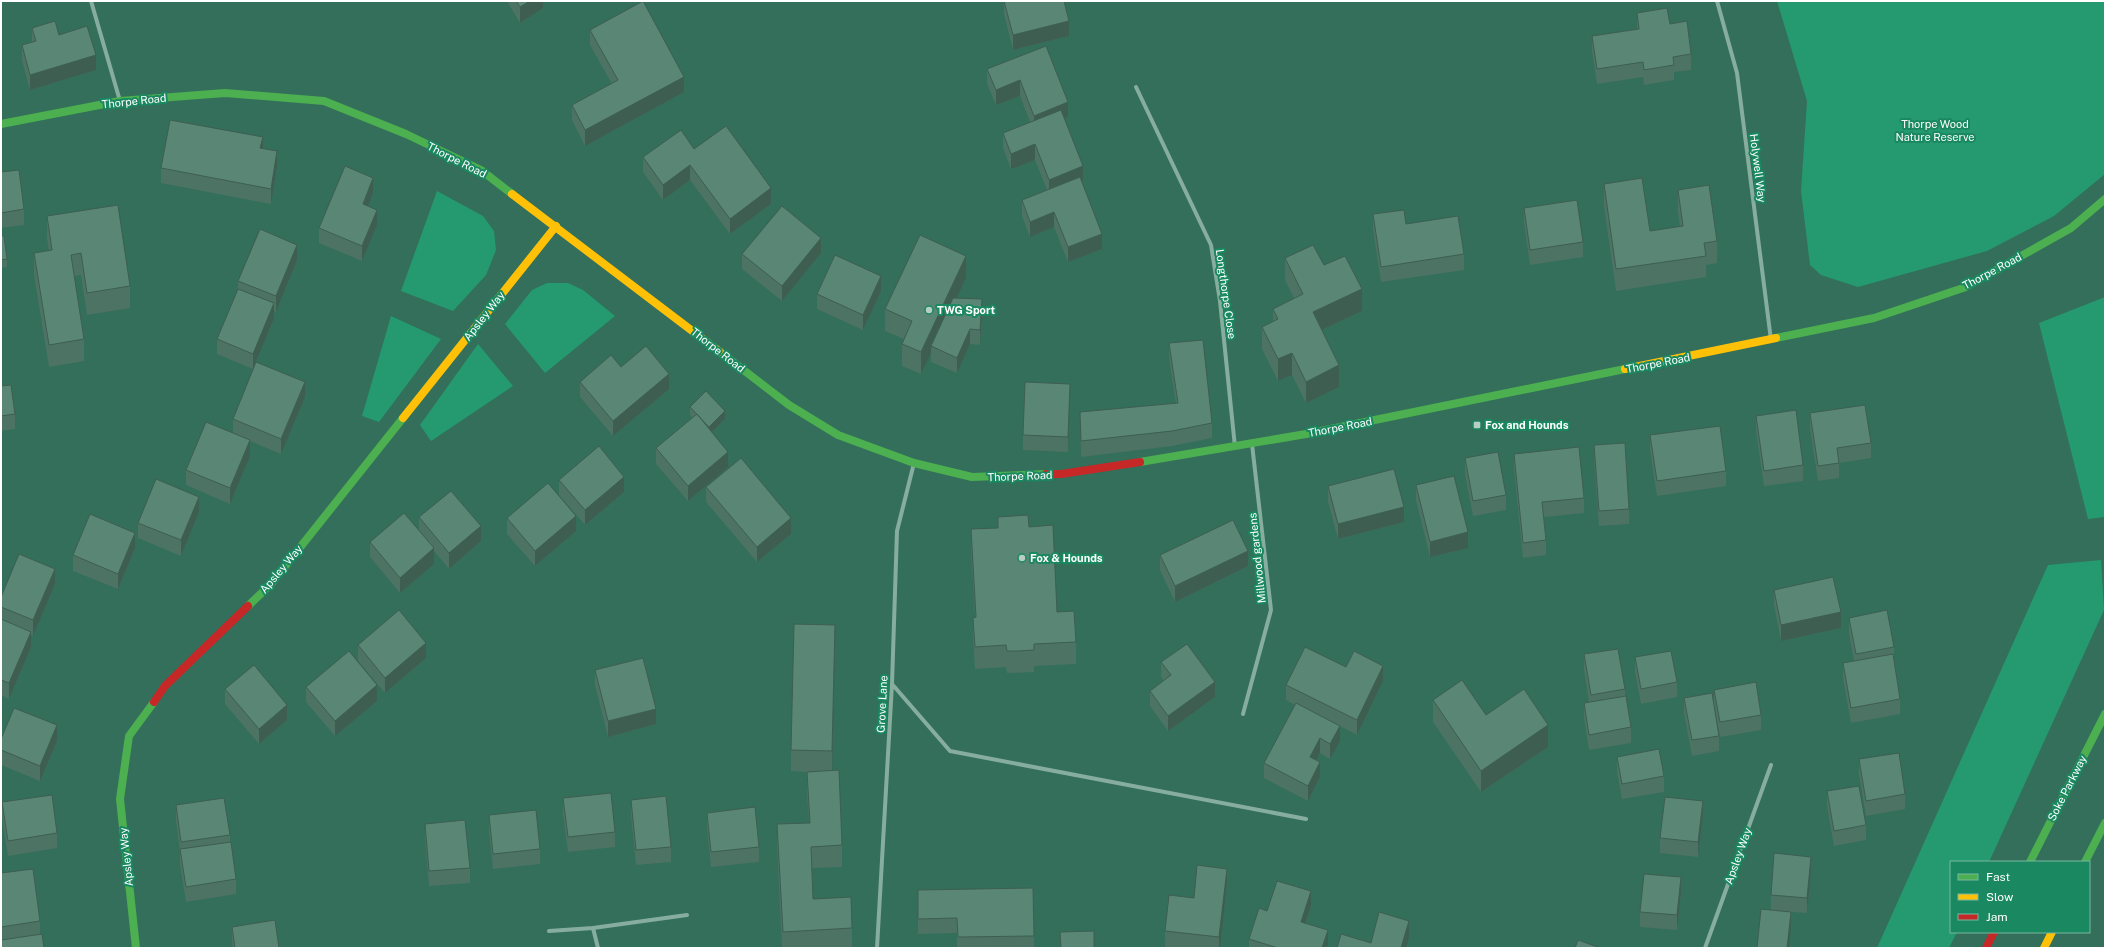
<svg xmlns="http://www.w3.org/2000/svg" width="2106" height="949" viewBox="0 0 2106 949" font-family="'Public Sans',sans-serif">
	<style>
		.green { fill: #259a70 }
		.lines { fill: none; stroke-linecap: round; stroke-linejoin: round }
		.street { stroke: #86ada0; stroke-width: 4 }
		.fast { stroke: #4caf50; stroke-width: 8 }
		.slow { stroke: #ffc107; stroke-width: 8 }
		.jam { stroke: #c62828; stroke-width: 8 }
		.wall { fill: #4d7365 }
		.shaded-wall { fill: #3e5e52 }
		.building { fill: #598675; stroke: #3e5e52 }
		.poi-dot { fill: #b8cdc5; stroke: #1a8861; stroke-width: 1.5 }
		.labels { text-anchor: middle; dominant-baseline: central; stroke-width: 4; stroke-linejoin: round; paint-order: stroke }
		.street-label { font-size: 11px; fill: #fff; stroke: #1a8861 }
		.park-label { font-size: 11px; fill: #fff; stroke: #1a8861 }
		.poi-label { font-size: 11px; font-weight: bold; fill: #fff; stroke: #1a8861; text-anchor: start }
	</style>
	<rect width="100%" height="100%" fill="#336f5a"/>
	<path class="green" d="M1777,1h328v173l-51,42 -67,35 -129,36 -37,-12 -11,-10 -9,-74 6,-90z
		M437,191l46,25 11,15 2,19 -10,25 -33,36 -52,-20z
		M547,283h21l15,7 32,26 -70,57 -40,-49 27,-34z
		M2105,297v220l-17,2 -49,-196z
		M391,316l50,23 -62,83 -17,-6z
		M478,344l35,42 -82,55 -11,-16z
		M2101,560l3,50 -115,252h-38v70h6l-8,16h-72l171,-383z"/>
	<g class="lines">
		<path class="street" d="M91,1l29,100
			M1717,1l20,72 34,267
			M1136,87l75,158 9,56 15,146
			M892,684l58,67 356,68
			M1243,714l28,-104 -19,-166
			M593,928l5,20
			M549,931l44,-3 94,-13
			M877,948l15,-264 5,-153 17,-68
			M1705,948l66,-183"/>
		<path class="fast" d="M1,124l119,-23 105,-8 99,8 82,33 75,36 31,24
			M1776,338l98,-20 92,-31 105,-59 34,-29
			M720,352l69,53 49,30 76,28 58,14 74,-3
			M1140,462l166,-28 319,-65
			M248,606l23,-22 132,-166
			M2030,862l75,-148
			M2085,862l20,-39
			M136,948l-16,-149 9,-63 25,-34"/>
		<path class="slow" d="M512,194l208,158
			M1625,369l151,-31
			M403,418l153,-192
			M2044,948l8,-16"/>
		<path class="jam" d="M1046,474h15l79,-12
			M154,702l11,-16 83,-80
			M1986,948l8,-16"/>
	</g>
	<path class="wall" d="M507,1h36v7l-23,15z
		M1004,1h60l5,35 -56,14 -9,-36z
		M1637,13l33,11 21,30v16l-17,2v8l-30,5 -1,-8 -46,7 -5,-33v-15l45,-7z
		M32,28l27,7 37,35 -66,20 -8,-29v-16l10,-3z
		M590,30l94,62 -99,54 -13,-26v-15l40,-21 -22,-39z
		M1046,46l22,71 -4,2 19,62 -2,1 21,67 -34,13 -14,-35 -24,10 -8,-21v-16l25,-10 -12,-30 -24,9 -8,-21v-15l27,-11 -10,-26 -24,9 -9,-21v-15z
		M263,149l14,18 -6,37 -110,-21v-15z
		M694,149l77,55 -41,30 -40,-54 -27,20 -20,-28v-15z
		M1,172l23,37v16l-23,3z
		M1604,184l46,47 30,-4 -2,-15v-22l39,51v22l-11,2v12l-90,14 -12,-85z
		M373,193l-5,13 9,19 -15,36 -43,-18v-15z
		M1524,208l59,34v15l-53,8 -6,-42z
		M1373,214l33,10 58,30v16l-83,12 -8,-53z
		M47,216l83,70v22l-43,7 -6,-40 -7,1 10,63v22l-35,6 -15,-92v-22l15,-2 -2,-13z
		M1,236l6,23v8l-6,1z
		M821,253l-39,48 -40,-32v-15z
		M1285,258l39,7 38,46 -40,19 17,57 -33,16 -14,-28 -14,6 -16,-32v-22l11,-5v-13l21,-11 -9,-18z
		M297,260l-21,52 -2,-1v7l-21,51 -36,-15v-15l21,-50v-8z
		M966,278l-10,20 26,16 -2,31 -10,-1 -13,29 -26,-11v-9l-10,21 -19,-8v-22l2,-5 -19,-8v-22z
		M881,291l-18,39 -46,-21v-15z
		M1169,343l43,80v15l-40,8 -91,11 -1,-45 96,-8 -7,-46z
		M621,367l48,22 -56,47 -33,-39v-15z
		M1,386l14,28v15l-14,2z
		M305,397l-24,57 -31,-13v15l-20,48 -44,-19v-15l47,-37v-14z
		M1070,399l-2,53 -45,-2v-15z
		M690,407l35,12 -13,13 16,35 -40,34 -32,-37v-16l37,-30 -3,-3z
		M1810,413l61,30v15l-32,5v15l-21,3 -8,-53z
		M1756,416l47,49v16l-39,5 -8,-55z
		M1650,435l76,36v15l-69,10 -7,-46z
		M1594,445l35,64v15l-30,2 -5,-66z
		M1514,454l70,44v15l-40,4 2,23v15l-23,3 -9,-89z
		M1465,458l41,37v15l-33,6 -8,-42z
		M559,480l65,12 -39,33 -26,-30z
		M1416,485l52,63 -38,9 -14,-57z
		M1328,486l76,36 -66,17 -10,-37z
		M706,487l85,47 -34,28 -51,-60z
		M199,512l-18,44 -43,-18v-15z
		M419,517l62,24 -32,28 -15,-18v13l-34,29 -30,-36v-15l49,-12z
		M998,517l31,10 28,85 19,30v22l-42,2v6l-27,1 -1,-6 -31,2 -2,-30v-21l2,-1 -4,-66v-22l27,-1z
		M507,518l69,13 -41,35 -28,-32z
		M135,548l-17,41 -45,-18v-16z
		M1160,555l88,11 -73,36 -15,-32z
		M55,584l-22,52 -2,-1v12l-22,52 -8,-4v-98z
		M1774,590l67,38 -60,13 -7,-36z
		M1849,618l45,29v12l6,40v15l-49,9 -8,-45v-15l11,-2 -5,-28z
		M358,645l68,13 -41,35 -27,-32z
		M835,647l-3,124 10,74v22l-30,1 1,31 39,29v20h-70l-5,-102v-22l32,-1 -2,-29v-22l-16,-1v-21z
		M1584,654l41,35v7l6,31v16l-42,7 -5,-32v-15l5,-1 -5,-32z
		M1635,657l42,25v15l-36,7 -6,-32z
		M1161,662l54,35 -47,34 -18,-25v-15l14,-10 -3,-4z
		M1346,667l37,14 -26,54 -17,-9v15l-10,18 -10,-6 -4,7 4,17 -12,24 -44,-23v-15l31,-58 -9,-5v-15z
		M595,670l61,54 -48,13 -13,-52z
		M306,687l71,14 -42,35 -29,-34z
		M225,689l62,31 -28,24 -34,-40z
		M1714,690l47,25v15l-41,7 -6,-32z
		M1684,698l35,38v15l-27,5 -8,-43z
		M1433,700l53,15 62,32 -67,45 -48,-70z
		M1,739l56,2 -17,40 -39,-16z
		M1617,757l47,19v16l-42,7 -5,-27z
		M1859,759l46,35v15l-39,7 -7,-42z
		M1827,791l39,34v15l-32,6 -7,-40z
		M563,798l52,34v15l-47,5 -5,-38z
		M631,800l40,47v15l-35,3 -5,-50z
		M2,802l55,31v15l-49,8 -6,-38z
		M176,805l54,30v7l6,37v15l-50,8 -6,-38v-13l-4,-30z
		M707,813l52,34v15l-48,5 -4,-39z
		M489,815l51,34v15l-47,5 -4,-38z
		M1703,816l-5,41 -38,-4v-15z
		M425,824l45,44v15l-41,3 -4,-47z
		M1811,872l-4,41 -16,-1v15l-20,-17v-15z
		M1,873l39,48v13l-39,14z
		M1227,884l-7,64h-43l-12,-1v-16z
		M1033,888l1,60h-77v-15l-39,1v-44z
		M1681,893l-4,37 -37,-3v-15z
		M1311,906l-5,17 22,22 -1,3h-78v-9l18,-28z
		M232,927l47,21h-46l-1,-6z"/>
	<path class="shaded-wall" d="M530,1h13v7l-23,15v-16z
		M1069,21v15l-56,14v-15z
		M96,55v15l-66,20v-15z
		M684,77v15l-99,54v-16z
		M1020,80v16l-24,9v-15z
		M1068,102v15l-34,14v-15z
		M263,137v15l-3,-4z
		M1035,144v16l-24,9v-15z
		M277,151v16l-6,37v-15z
		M690,165v15l-27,20v-15z
		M1083,166v15l-34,14v-15z
		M373,178v15l-10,26v-15z
		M771,188v16l-41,30v-15z
		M377,210v15l-15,36v-15z
		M1054,212v15l-24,10v-15z
		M1102,234v15l-34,13v-15z
		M821,238v15l-39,48v-15z
		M297,245v15l-21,52v-16z
		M966,256v22l-33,70 -2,-2v7l-10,21v-22z
		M881,276v15l-18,39v-15z
		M1362,289v22l-49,23v-22z
		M982,299v15l-2,31v-15z
		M274,303v15l-21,51v-15z
		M970,329v15l-13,29v-15z
		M1292,353v22l-14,6v-22z
		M1339,365v22l-33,16v-21z
		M669,374v15l-56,47v-15z
		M305,382v15l-24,57v-15z
		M1070,384v15l-2,53v-15z
		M725,411v8l-16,16v-8z
		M250,440v16l-20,48v-16z
		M728,452v15l-40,34v-15z
		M624,477v15l-39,33v-15z
		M199,497v15l-18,44v-16z
		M1404,507v15l-66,17v-15z
		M576,516v15l-41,35v-15z
		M791,518v16l-34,28v-15z
		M481,526v15l-32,28v-16z
		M1468,532v16l-38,9v-15z
		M135,533v15l-17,41v-15z
		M434,548v16l-34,29v-15z
		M1248,551v15l-73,36v-16z
		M55,569v15l-22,52v-16z
		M1841,612v16l-60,13v-16z
		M835,625v22l-3,126v-22z
		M31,632v15l-22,52v-16z
		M426,643v15l-41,35v-15z
		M1383,666v15l-26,54v-15z
		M1215,682v15l-47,34v-15z
		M377,685v16l-42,35v-15z
		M287,705v15l-28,24v-15z
		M656,709v15l-48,13v-16z
		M57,725v16l-17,40v-15z
		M1548,725v22l-67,45v-21z
		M1340,726v15l-10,18v-15z
		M1320,738v15l-10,19v-15z
		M1320,762v15l-12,24v-15z
		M1703,801v15l-5,41v-15z
		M1811,857v15l-4,41v-15z
		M1227,869v15l-7,64h-1v-11z
		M1681,877v16l-4,37v-15z
		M1311,891v15l-10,31v-15z
		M1791,912v15l-2,21h-2z
		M1409,921v16l-3,11h-5z
		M1328,930v15l-1,3h-5z"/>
	<path class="building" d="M516,1h14l-10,6z
		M643,1l41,76 -99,53 -13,-25 46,-25 -28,-50z
		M1004,1h60l5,20 -56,14z
		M1667,8l3,16 17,-3 4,33 -18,3 1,8 -30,5 -1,-8 -46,7 -5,-33 47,-7 -2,-16z
		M55,21l4,14 28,-9 9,29 -66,20 -8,-30 14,-4 -4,-13z
		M1046,46l22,56 -34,14 -14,-36 -24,10 -9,-21z
		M1061,110l22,56 -34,14 -14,-36 -24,10 -8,-21z
		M170,120l93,17 -3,11 17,3 -6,38 -110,-21z
		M726,126l45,62 -41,31 -40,-54 -27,20 -20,-28 38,-27 13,19z
		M345,166l28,12 -10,26 14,6 -15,36 -43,-18z
		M19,170l5,39 -23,4v-41z
		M1080,177l22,57 -34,13 -14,-35 -24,10 -8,-22z
		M1642,178l8,53 33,-5 -5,-36 31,-5 8,56 -13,2 2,13 -90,13 -12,-85z
		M1577,200l6,42 -53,8 -6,-42z
		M118,205l12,81 -43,7 -6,-40 -10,2 13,84 -35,6 -15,-92 18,-3 -5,-34z
		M782,206l39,32 -39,48 -40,-32z
		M1404,210l2,14 52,-8 6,38 -83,13 -8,-53z
		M260,229l37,16 -21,51 -38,-15z
		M920,235l46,21 -45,96 -19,-8 10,-23 -27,-12z
		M1,236h3l3,23 -6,1z
		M1313,245l11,20 21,-9 17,33 -49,23 26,53 -33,17 -14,-29 -14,6 -16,-32 16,-8 -5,-10 30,-15 -18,-36z
		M835,255l46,21 -18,39 -46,-21z
		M238,289l36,14 -21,51 -36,-15z
		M953,298l29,1 -2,31 -10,-1 -13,29 -26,-12z
		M1203,340l9,83 -40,8 -91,10 -1,-29 98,-9 -9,-60z
		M646,346l23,28 -56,47 -33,-39 31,-27 10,12z
		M256,362l49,20 -24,57 -48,-20z
		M1025,382l45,2 -2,53 -45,-2z
		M11,385l4,29 -14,2v-30z
		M706,391l19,20 -16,16 -19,-20z
		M1865,405l6,38 -34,5 2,15 -21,3 -8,-53z
		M1796,410l7,55 -39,6 -8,-55z
		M697,414l31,38 -40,34 -32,-38z
		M206,422l44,18 -20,48 -44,-18z
		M1720,426l6,45 -69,10 -7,-46z
		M1625,443l4,66 -30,2 -5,-66z
		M599,446l25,31 -39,33 -26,-30z
		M1579,447l5,51 -42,4 4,38 -23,3 -9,-89z
		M1498,452l8,43 -33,6 -8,-43z
		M741,458l50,60 -34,29 -51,-60z
		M1394,469l10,38 -66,17 -10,-38z
		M1454,476l14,56 -38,10 -14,-57z
		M156,479l43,18 -18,43 -43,-17z
		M548,483l28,33 -41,35 -28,-33z
		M451,491l30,35 -32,27 -30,-36z
		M404,513l30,35 -34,30 -30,-36z
		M90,514l45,19 -17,41 -45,-19z
		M1028,515l1,12 24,-2 4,87 17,-1 2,31 -42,2v6l-17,1h-10l-1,-6 -31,2 -2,-29 3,-1 -5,-88 27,-1v-11z
		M1233,520l15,31 -73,35 -15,-31z
		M19,554l36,15 -22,51 -32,-13v-10z
		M1833,577l8,35 -60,13 -7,-35z
		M399,610l27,33 -41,35 -27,-33z
		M1887,610l7,37 -38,7 -7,-36z
		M1,619l30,13 -22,51 -8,-3z
		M794,624l41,1 -3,126 -41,-1z
		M1187,644l28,38 -47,34 -18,-25 21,-16 -10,-13z
		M1305,647l41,20 8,-16 29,15 -26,54 -71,-35z
		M1618,649l7,40 -34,6 -7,-41z
		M349,651l28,34 -42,36 -29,-34z
		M1671,651l6,31 -36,7 -6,-32z
		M1893,654l7,45 -49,9 -8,-45z
		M643,658l13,51 -48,12 -13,-51z
		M254,665l33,40 -28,24 -34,-40z
		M1462,680l24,35 38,-26 24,36 -67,46 -48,-71z
		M1756,682l5,33 -41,7 -6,-32z
		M1712,693l7,43 -27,4 -8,-42z
		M1626,696l5,31 -42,8 -5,-32z
		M1296,703l44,23 -10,18 -10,-6 -10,19 10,5 -12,24 -44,-23z
		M14,708l43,17 -17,41 -39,-16v-11z
		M1659,749l5,27 -42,8 -5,-27z
		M1899,753l6,41 -39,7 -7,-42z
		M839,770l3,75 -31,2 2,52 38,-2 1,31 -69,4 -6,-108 33,-1 -3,-51z
		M1859,786l7,39 -32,6 -7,-40z
		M611,793l4,39 -47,5 -5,-39z
		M52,795l5,38 -49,8 -6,-39z
		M666,796l5,51 -35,3 -5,-50z
		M1665,797l38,4 -5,41 -38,-4z
		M224,798l6,37 -49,7 -5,-37z
		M755,807l4,40 -48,5 -4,-39z
		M536,810l4,39 -47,5 -4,-39z
		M465,820l5,48 -41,3 -4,-47z
		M231,842l5,37 -50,8 -6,-38z
		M1774,853l37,4 -4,41 -36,-3z
		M1197,865l30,4 -8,68 -54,-6 4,-36 25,3z
		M33,869l7,52 -39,6v-54z
		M1644,874l37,3 -4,38 -37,-3z
		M1277,881l34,10 -10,31 27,8 -6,18h-44l-29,-9 10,-31 8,3z
		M1033,888l1,48 -76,1 -1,-19 -39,1v-29z
		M1761,909l30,3 -4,36h-30z
		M1379,912l30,9 -8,27h-64l4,-14 30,9z
		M275,920l4,28h-44l-3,-21z
		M1094,931v17h-33l-1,-16z
		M42,934l2,14h-43v-8z
		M1578,940l22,8h-25z"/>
	<g class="poi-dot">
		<circle cx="929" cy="310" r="4"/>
		<rect x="1473" y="421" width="8" height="8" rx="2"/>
		<circle cx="1022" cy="558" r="4"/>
	</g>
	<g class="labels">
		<g class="street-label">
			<text transform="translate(134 101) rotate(-6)">Thorpe Road</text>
			<text transform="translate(457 160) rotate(27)">Thorpe Road</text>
			<text transform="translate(1758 168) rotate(83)">Holywell Way</text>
			<text transform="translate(1992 271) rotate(-28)">Thorpe Road</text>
			<text transform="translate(1226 294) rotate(82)">Longthorpe Close</text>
			<text transform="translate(484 316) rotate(-52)">Apsley Way</text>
			<text transform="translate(718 350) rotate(38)">Thorpe Road</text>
			<text transform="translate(1658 363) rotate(-11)">Thorpe Road</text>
			<text transform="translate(1340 427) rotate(-11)">Thorpe Road</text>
			<text transform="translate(1020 476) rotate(-2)">Thorpe Road</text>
			<text transform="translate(1257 558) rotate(-96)">Millwood gardens</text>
			<text transform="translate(281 569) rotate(-50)">Apsley Way</text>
			<text transform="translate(882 704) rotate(-87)">Grove Lane</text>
			<text transform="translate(2067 788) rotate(-63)">Soke Parkway</text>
			<text transform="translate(1738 856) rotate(-70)">Apsley Way</text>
			<text transform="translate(126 857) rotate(-96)">Apsley Way</text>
		</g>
		<g class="park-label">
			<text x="1935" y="124">Thorpe Wood<tspan x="1935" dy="13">Nature Reserve</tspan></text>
		</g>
		<g class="poi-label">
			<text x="937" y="310">TWG Sport</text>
			<text x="1485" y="425">Fox and Hounds</text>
			<text x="1030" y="558">Fox &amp; Hounds</text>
		</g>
	</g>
	<rect width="2106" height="949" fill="none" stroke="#ffffff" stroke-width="4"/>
	<rect x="1950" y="861" width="140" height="72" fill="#1a8861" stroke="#76b8a0"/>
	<rect x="1958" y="874" width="20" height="6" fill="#4caf50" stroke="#76b8a0"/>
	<text x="1986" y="881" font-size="12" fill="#ffffff">Fast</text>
	<rect x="1958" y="894" width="20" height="6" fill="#ffc107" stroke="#76b8a0"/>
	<text x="1986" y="901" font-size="12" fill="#ffffff">Slow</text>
	<rect x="1958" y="914" width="20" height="6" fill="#c62828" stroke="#76b8a0"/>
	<text x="1986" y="921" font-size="12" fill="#ffffff">Jam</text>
</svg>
